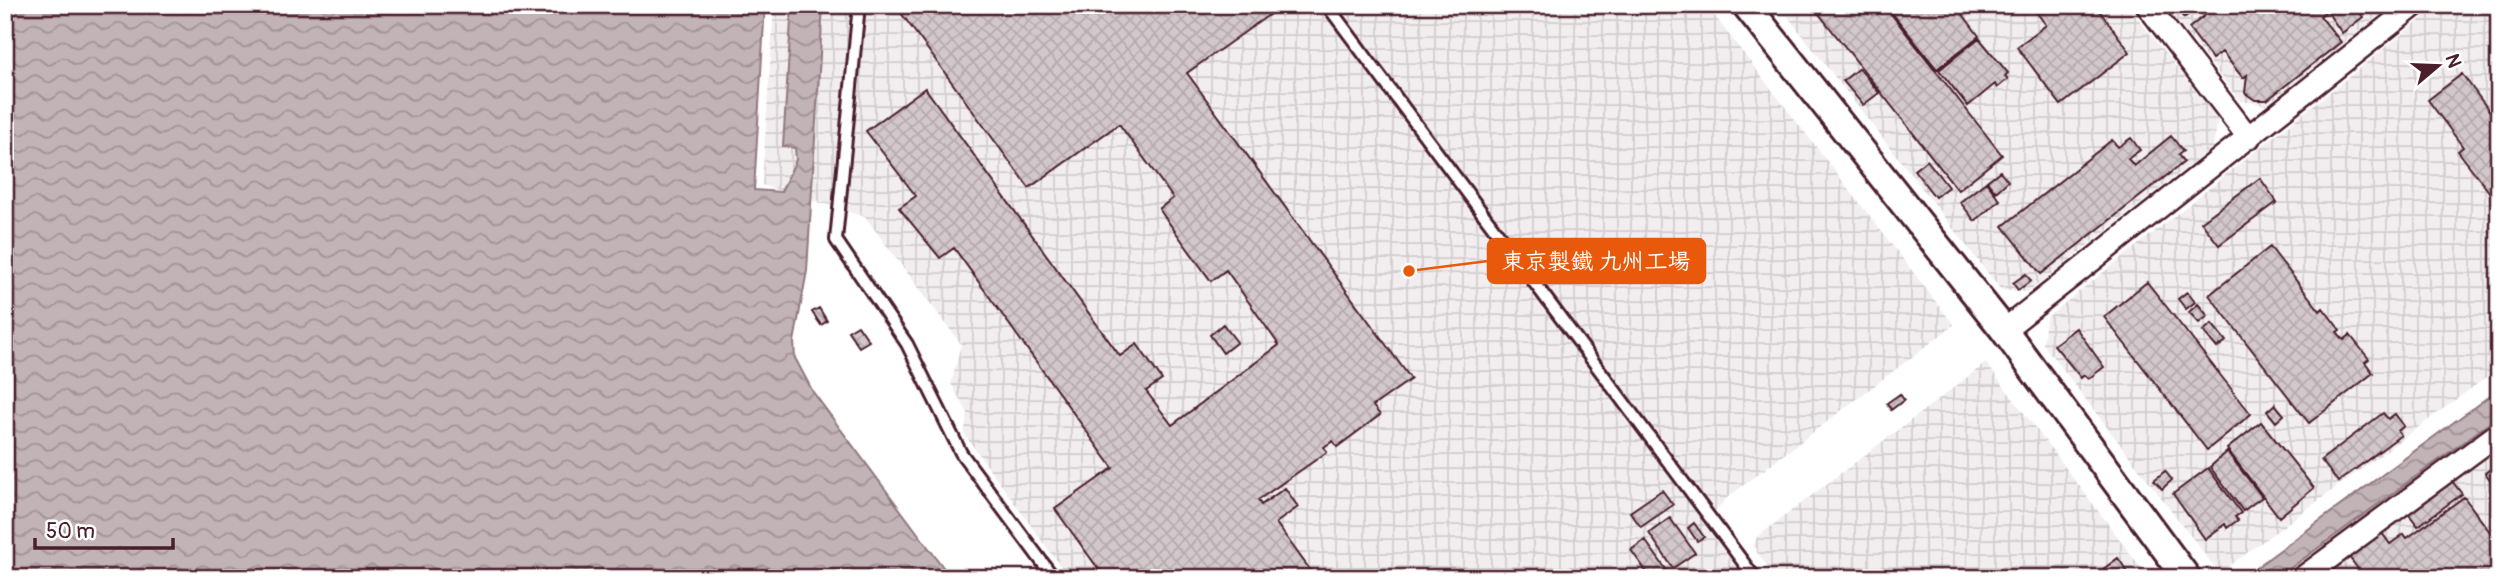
<svg xmlns="http://www.w3.org/2000/svg" width="2504" height="583" viewBox="0 0 2504 583" font-family="Pangolin,'Klee One',sans-serif">
	<style>
		.industrial { fill: url(#industrial-grid) }
		.water { fill: url(#water-waves); stroke: #91787e; stroke-width: 2 }
		.building { fill: url(#building-cross-hatch); stroke: #4a1f2b; stroke-width: 2 }
		.lines { fill: none; stroke-linecap: round; stroke-linejoin: round }
		.service-casing { stroke: #4a1f2b; stroke-width: 16 }
		.minor-casing { stroke: #4a1f2b; stroke-width: 26 }
		.tertiary-casing { stroke: #4a1f2b; stroke-width: 32 }
		.service { stroke: #fff; stroke-width: 10 }
		.minor { stroke: #fff; stroke-width: 21 }
		.tertiary { stroke: #fff; stroke-width: 26 }
		.leader { fill: none; stroke: #e8590c; stroke-width: 2.5 }
		.callout-dot { fill: #e8590c; stroke: #fff; stroke-width: 2.5 }
		.callout { fill: #e8590c; stroke: #e8590c; stroke-width: 2.5 }
		.callout-label { font-size: 23px; text-anchor: middle; font-weight: bold; fill: #fff }
	</style>
	<defs>
		<pattern id="industrial-grid" width="8" height="8" patternUnits="userSpaceOnUse" patternTransform="scale(1.75)"><rect width="8" height="8" fill="#f2eeef"/><path d="M0 4h8M4 0v8" fill="none" stroke="#d1cccd"/></pattern>
		<pattern id="water-waves" width="16" height="10" patternUnits="userSpaceOnUse" patternTransform="scale(1.75)"><rect width="16" height="10" fill="#c1b3b6"/><path d="M0 5q4-4 8 0t8 0" fill="none" stroke="#9f9194"/></pattern>
		<pattern id="building-cross-hatch" width="8" height="8" patternUnits="userSpaceOnUse" patternTransform="scale(1.75)"><rect width="8" height="8" fill="#d2c7cb"/><path d="M0 0l8 8M0 8l8-8" fill="none" stroke="#b6aaae"/></pattern>
	</defs>
	<rect width="100%" height="100%" fill="#fff"/>
	<filter id="ink" filterUnits="userSpaceOnUse"><feTurbulence type="fractalNoise" baseFrequency=".0143" numOctaves="2"/><feDisplacementMap in="SourceGraphic" scale="14" xChannelSelector="R" yChannelSelector="G"/><feConvolveMatrix kernelMatrix="1 2 1 2 8 2 1 2 1" color-interpolation-filters="sRGB"/></filter>
	<g filter="url(#ink)">
		<path class="industrial" d="M774,5h932l248,320 -226,172 -25,26 41,55h-675l-105,-144 4,-21 -17,-29 10,-40 -96,-127 -103,-32z
			M1789,5h338l91,114 -5,28 -185,145 -27,-2 -213,-273z
			M2164,5h228l-126,100 -26,-4z
			M2439,5h60v363l-274,201 -12,-4 -170,-221 3,-26z
			M1986,363l163,215h-373l-23,-31 4,-10z
			M2499,445v133h-182z"/>
		<path class="water" d="M5,5h760l-11,185 27,2 15,-32 -1,-12 -12,-2 9,-141h31l-16,266 -13,71 1,16 18,34 138,186h-946z
			M2499,389v27l-222,162h-35z"/>
		<path class="building" d="M1283,5l-96,68 224,306 -38,27 7,9 -43,32 -4,-6 -9,6 3,5 -69,48 3,5 24,-17 13,19 -22,16 40,55h-211l-50,-69 58,-41 -159,-220 -14,10 -41,-50 17,-12 -50,-65 59,-43 195,268 17,-12 25,36 -16,11 26,34 107,-80 -53,-75 -15,11 -52,-72 14,-11 -54,-74 -90,64 -133,-182z
			M1812,5h72l118,150 -44,35z
			M1894,5h62l23,31 -42,33 -48,-60z
			M2031,5h64l35,47 -69,53 -44,-58 29,-22z
			M2174,5h25l-15,13z
			M2218,5h116l-14,11 21,26 -74,58h-12l-10,-7 2,-18 -4,3 -21,-26 -10,7 -23,-31z
			M2338,5h16l9,12 -21,16 -14,-20z
			M1979,38l29,35 -3,3 3,3 -11,9 -2,-4 -27,22 -29,-36z
			M1859,68l20,25 -16,12 -20,-24z
			M2462,74l37,50 -3,77 -38,-50 5,-4 -35,-47z
			M2171,136l12,15 -5,4 6,7 -143,112 -38,-48 109,-86 6,7 13,-9 9,12 -12,9 6,7z
			M1927,160l21,27 -13,10 -21,-27z
			M2000,171l8,10 -12,11 -9,-11z
			M2260,178l17,24 -58,43 -18,-23z
			M1986,182l14,18 -25,21 -15,-19z
			M2270,247l50,64 3,-3 17,22 -3,2 7,8 6,-5 19,24 -4,3 8,11 -64,50 -100,-128z
			M2026,274l5,7 -13,9 -5,-7z
			M2147,282l104,132 -44,36 -103,-133z
			M2187,292l8,10 -9,7 -8,-10z
			M2198,304l10,12 -9,7 -10,-11z
			M819,308l8,13 -6,4 -9,-13z
			M1223,324l14,18 -14,11 -13,-18z
			M2212,324l14,17 -9,7 -14,-17z
			M858,325l11,16 -10,6 -11,-16z
			M2076,328l28,39 -16,12 -4,-4 -3,3 -27,-33z
			M1900,394l4,6 -13,10 -4,-7z
			M2275,404l9,11 -8,7 -9,-11z
			M2383,413l5,6 7,-5 9,12 -6,5 3,4 -63,47 -17,-22z
			M2261,422l53,66 -35,29 -52,-68z
			M2227,452l35,45 -19,14 -33,-44z
			M2499,463v28l-14,-18z
			M2208,468l33,45 -6,4 3,3 -11,8 -2,-4 -20,15 -32,-45z
			M2165,471l7,9 -10,9 -8,-9z
			M2452,481l10,13 -44,32 -10,-13z
			M1662,490l11,15 -32,22 -11,-15z
			M2464,497l35,47v34h-153l12,-9 -9,-12 33,-24 8,11 14,-10 3,4z
			M1670,518l25,35 -22,15 -24,-35z
			M1694,523l10,14 -7,4 -9,-13z
			M1645,540l23,32 -8,6h-9l-20,-28z
			M2118,558l14,20h-31l-3,-5z"/>
		<g class="lines">
			<defs>
				<path id="service" d="M859,5l-23,235 71,104 54,109 93,125
					M1327,5l428,573"/>
				<path id="minor" d="M2147,5l102,133
					M2004,330l411,-325
					M2302,578l197,-145"/>
				<path id="tertiary" d="M1746,5l258,325 183,248"/>
			</defs>
			<use href="#service" class="service-casing"/>
			<use href="#minor" class="minor-casing"/>
			<use href="#tertiary" class="tertiary-casing"/>
			<use href="#service" class="service"/>
			<use href="#minor" class="minor"/>
			<use href="#tertiary" class="tertiary"/>
		</g>
	</g>
	<path class="leader" d="M1409 271L1488 261"/>
	<circle class="callout-dot" cx="1409" cy="271" r="7"/>
	<rect class="callout" x="1488" y="239" width="217" height="44" rx="7"/>
	<g class="callout-label">
		<text x="1596" y="269">東京製鐵 九州工場</text>
	</g>
	<rect width="2504" height="583" fill="none" stroke="#fff" stroke-width="28"/>
	<rect x="14" y="14" width="2476" height="555" fill="none" stroke="#4a1f2b" stroke-width="2.5" filter="url(#ink)"/>
	<g transform="translate(2438 66) rotate(71)" stroke="#ffffff" stroke-width="5" paint-order="stroke">
	<path d="M0-5L12 26L0 18L-12 26Z" fill="#4a1f2b"/>
	<text y="-10" font-size="19" font-weight="bold" text-anchor="middle" fill="#4a1f2b">N</text>
	</g>
	<path d="M35 538v10h138v-10" fill="none" stroke="#4a1f2b" stroke-width="3.5"/>
	<text x="46" y="538" font-size="21" fill="#4a1f2b" stroke="#ffffff" stroke-width="5" paint-order="stroke">50 m</text>
</svg>
